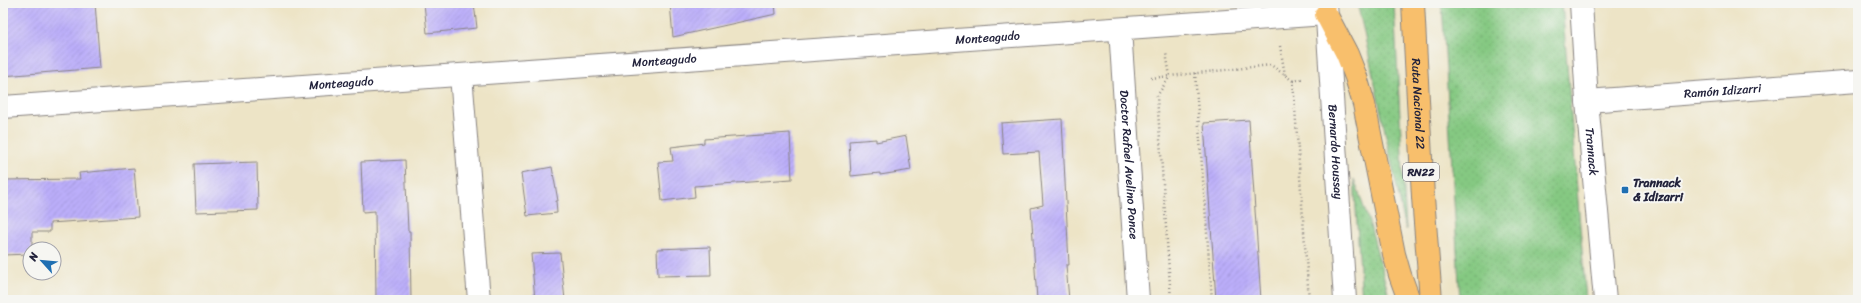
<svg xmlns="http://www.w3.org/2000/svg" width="1861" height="303" viewBox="0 0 1861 303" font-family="Sriracha,sans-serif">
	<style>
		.garden { fill: url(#garden-dots); stroke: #54765e }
		.building { fill: url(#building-hatch) }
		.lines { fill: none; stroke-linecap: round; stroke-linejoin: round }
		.minor-casing { stroke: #888380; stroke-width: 24 }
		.tertiary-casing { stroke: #888380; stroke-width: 24 }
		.primary-casing { stroke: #888380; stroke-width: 24 }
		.path { stroke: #888380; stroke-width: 2.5; stroke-dasharray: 1 3; stroke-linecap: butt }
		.minor { stroke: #fff; stroke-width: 22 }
		.tertiary { stroke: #fff; stroke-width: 22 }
		.primary { stroke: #f8bf6c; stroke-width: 22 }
		.poi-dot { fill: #1f6fb2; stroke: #f6f6f2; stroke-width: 1.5 }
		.labels { text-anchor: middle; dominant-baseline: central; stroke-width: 4; stroke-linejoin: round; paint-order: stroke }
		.shield { fill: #f6f6f2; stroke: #626272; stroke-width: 1 }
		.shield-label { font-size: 11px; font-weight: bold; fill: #22223b }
		.street-label { font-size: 12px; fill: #22223b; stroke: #f6f6f2 }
		.poi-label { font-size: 12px; font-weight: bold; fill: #22223b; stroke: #f6f6f2; text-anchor: start }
	</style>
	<defs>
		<pattern id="garden-dots" width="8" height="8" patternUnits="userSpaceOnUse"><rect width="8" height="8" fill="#85c982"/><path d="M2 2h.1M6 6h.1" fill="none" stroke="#73ac71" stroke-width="1.8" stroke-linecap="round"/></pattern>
		<pattern id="building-hatch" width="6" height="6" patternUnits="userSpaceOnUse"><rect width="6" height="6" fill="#bbaefa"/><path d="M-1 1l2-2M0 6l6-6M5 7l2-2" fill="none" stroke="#a095d7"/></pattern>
	</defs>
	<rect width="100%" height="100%" fill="#f6f6f2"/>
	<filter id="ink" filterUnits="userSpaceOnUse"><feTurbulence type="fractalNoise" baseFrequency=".025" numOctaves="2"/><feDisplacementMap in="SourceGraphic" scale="8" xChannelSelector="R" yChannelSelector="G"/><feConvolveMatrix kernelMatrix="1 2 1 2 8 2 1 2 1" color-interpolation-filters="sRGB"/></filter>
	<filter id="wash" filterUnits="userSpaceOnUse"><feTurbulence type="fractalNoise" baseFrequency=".012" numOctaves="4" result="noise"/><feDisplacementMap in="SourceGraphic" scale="16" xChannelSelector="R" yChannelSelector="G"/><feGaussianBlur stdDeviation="0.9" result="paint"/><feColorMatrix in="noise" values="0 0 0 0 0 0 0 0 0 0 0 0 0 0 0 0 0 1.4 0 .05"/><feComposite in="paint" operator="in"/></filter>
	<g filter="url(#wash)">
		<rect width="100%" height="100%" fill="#ede4c6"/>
		<path class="garden" d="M1357,3h37l12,227 -43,-202z
			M1442,3h120l24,297h-126z
			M1354,179l16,46 20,75h-28z"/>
		<g id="blocks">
			<path class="building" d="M3,3h92l5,65 -97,8z
				M424,3h50l3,25 -50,5z
				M670,3h105l1,11 -103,23z
				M1062,119l7,146h-3l3,35h-32l-6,-92 12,-3 -4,-53 -36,2 -2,-31z
				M1249,120l12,180h-45l-12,-177z
				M790,133l2,46 -98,7 1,11 -33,4 -4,-39 15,-1 -2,-14 33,-4v-4z
				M906,136l5,34 -31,5v-2l-29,3 -2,-35 27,-2v3z
				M405,160l3,71h2l1,69h-35l-1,-89 -12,1 -2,-50z
				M257,162l1,48 -62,2 -2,-48z
				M552,167l6,34h-2l1,12 -30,3 -6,-43z
				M134,168l4,49 -88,6v9h-18v17h-2v5l-27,1v-75l77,-1 -1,-6z
				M710,247l1,28 -53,1 -1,-27z
				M560,253l5,47h-30l-4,-46z"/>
		</g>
	</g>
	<g filter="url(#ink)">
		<use href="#blocks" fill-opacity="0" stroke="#888380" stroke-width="1"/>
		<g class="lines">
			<defs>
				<g id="minor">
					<path id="s1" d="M1120,29l18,271"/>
					<path d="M461,75l18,225"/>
					<path id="s2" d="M1587,101l271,-20"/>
					<path id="s3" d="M3,107l1323,-93"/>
				</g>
				<g id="tertiary">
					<path id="s4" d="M1326,3l19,297"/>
					<path id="s5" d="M1581,3l6,98 18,199"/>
				</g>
				<g id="primary">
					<path id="s6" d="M1413,3l10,194 8,103"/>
					<path d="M1326,14l21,40 9,23 8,27 30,150 6,21 9,25"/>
				</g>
			</defs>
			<use href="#minor" class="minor-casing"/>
			<use href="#tertiary" class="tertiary-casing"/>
			<use href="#primary" class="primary-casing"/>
			<path class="path" d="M1280,46l5,29
				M1195,73l17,227
				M1151,78l19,-2 -4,-23
				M1293,81l9,-2
				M1171,300l-14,-204 13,-20 101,-11 22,16 16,219"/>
			<use href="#minor" class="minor"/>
			<use href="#tertiary" class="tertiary"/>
			<use href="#primary" class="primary"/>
		</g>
	</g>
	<rect class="poi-dot" x="1621" y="186" width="8" height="8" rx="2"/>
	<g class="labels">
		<rect class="shield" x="1403" y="163" width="36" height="18" rx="3"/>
		<g class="shield-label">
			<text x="1421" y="172">RN22</text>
		</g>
		<g class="street-label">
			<text stroke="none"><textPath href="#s3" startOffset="987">Monteagudo</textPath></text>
			<text stroke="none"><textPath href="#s3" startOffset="663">Monteagudo</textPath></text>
			<text stroke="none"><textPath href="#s3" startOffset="339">Monteagudo</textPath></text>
			<text stroke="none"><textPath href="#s2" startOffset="136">Ramón Idizarri</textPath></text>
			<text stroke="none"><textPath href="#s6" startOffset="101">Ruta Nacional 22</textPath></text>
			<text stroke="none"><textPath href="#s4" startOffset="149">Bernardo Houssay</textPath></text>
			<text stroke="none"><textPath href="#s5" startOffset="149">Trannack</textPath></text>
			<text stroke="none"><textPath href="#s1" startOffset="136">Doctor Rafael Avelino Ponce</textPath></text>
		</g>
		<g class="poi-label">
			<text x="1633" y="183">Trannack<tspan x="1633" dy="14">&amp; Idizarri</tspan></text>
		</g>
	</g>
	<rect width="1861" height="303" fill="none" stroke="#f6f6f2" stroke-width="16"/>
	<g transform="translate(42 261) rotate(297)"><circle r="19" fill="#f6f6f2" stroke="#a1a1a9"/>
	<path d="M0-3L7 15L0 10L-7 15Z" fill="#1f6fb2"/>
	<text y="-6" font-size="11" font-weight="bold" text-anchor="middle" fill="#22223b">N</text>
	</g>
</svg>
